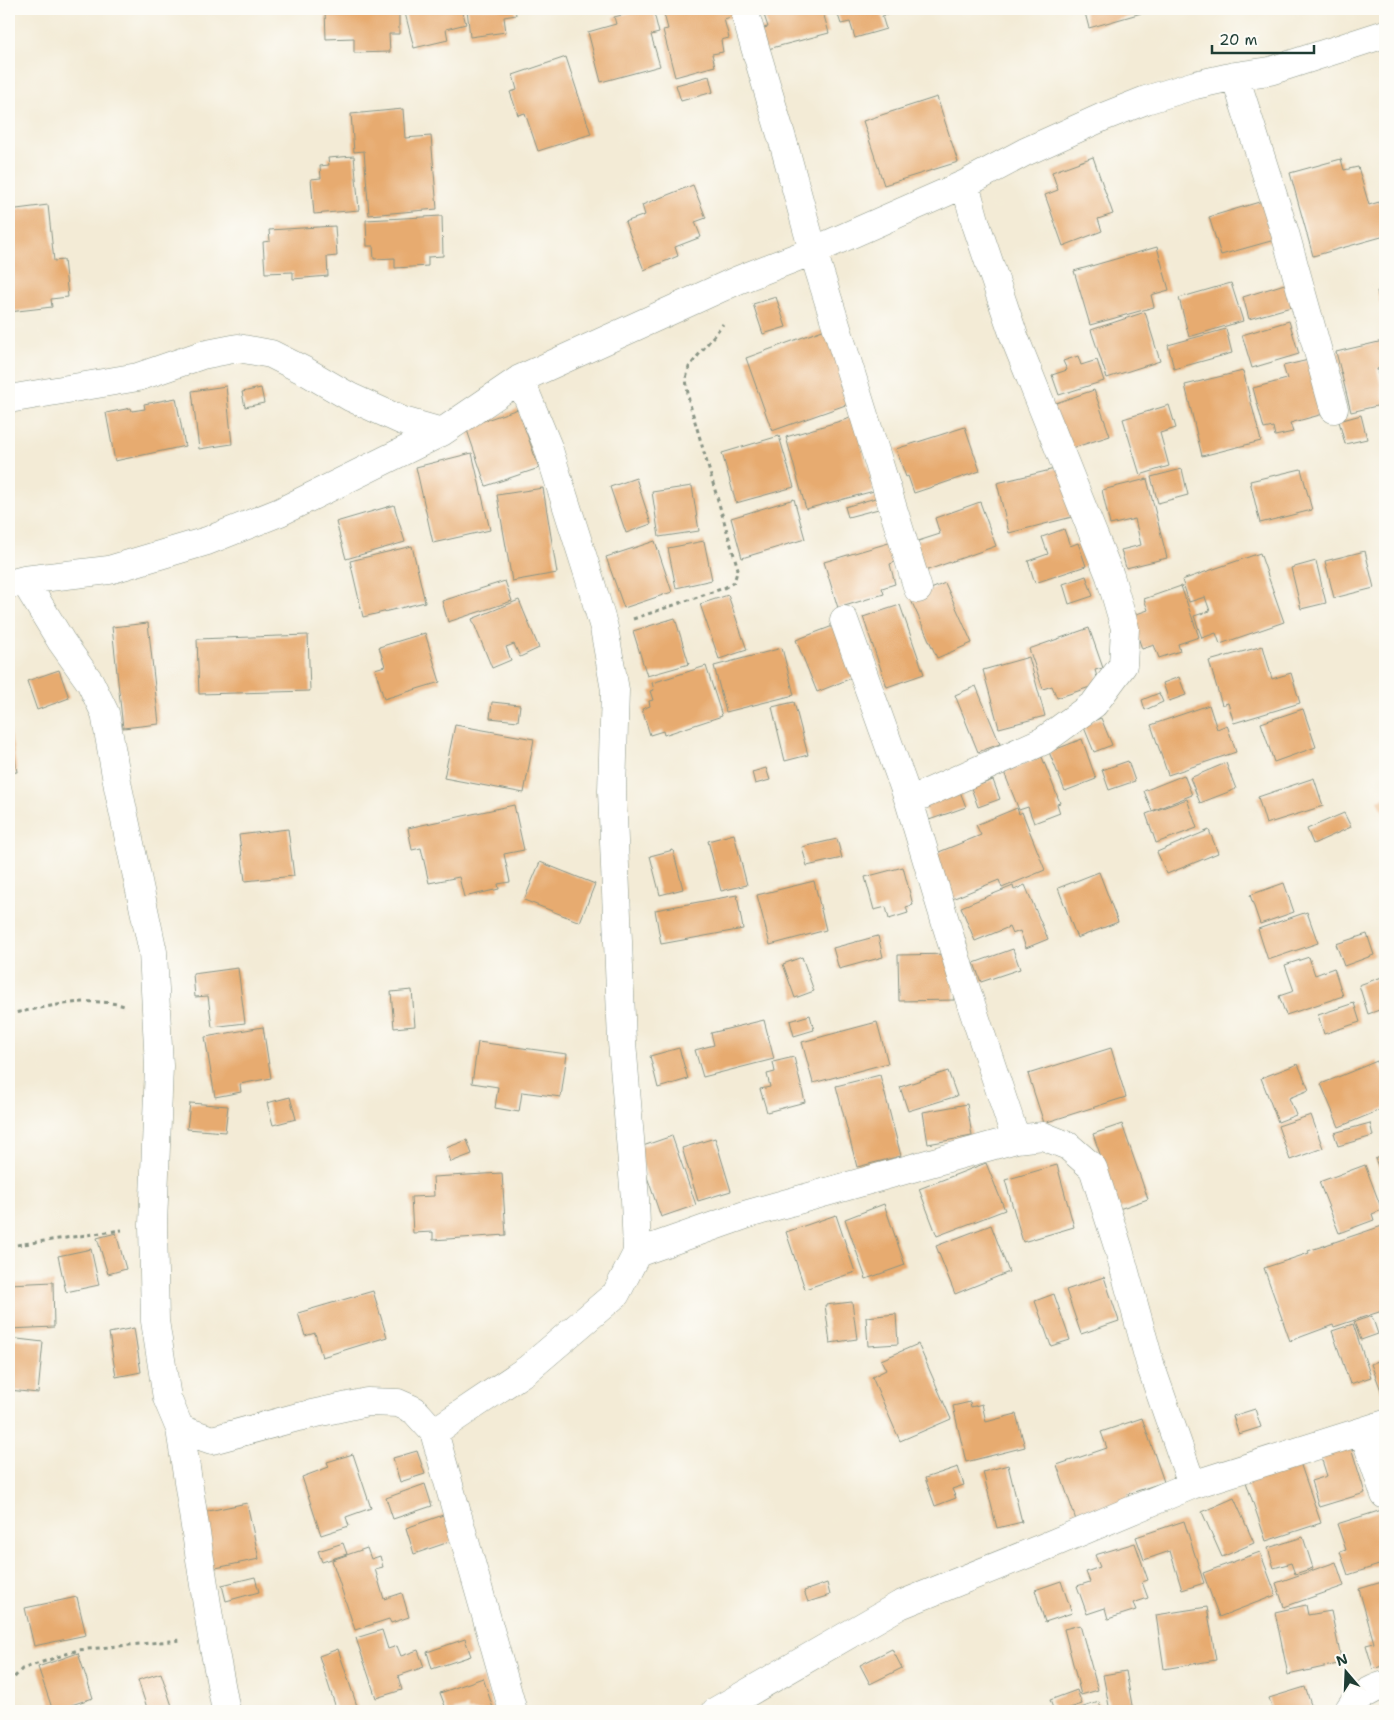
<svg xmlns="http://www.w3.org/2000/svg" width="1394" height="1720" viewBox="0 0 1394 1720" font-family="'Shantell Sans',sans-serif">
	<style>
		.building { fill: #e7ab6f }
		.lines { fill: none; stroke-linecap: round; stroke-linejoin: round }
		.minor-casing { stroke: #899485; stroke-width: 29 }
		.path { stroke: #899485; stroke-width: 3; stroke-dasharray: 4 4; stroke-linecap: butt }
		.minor { stroke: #fff; stroke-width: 28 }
	</style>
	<rect width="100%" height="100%" fill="#fdfcf7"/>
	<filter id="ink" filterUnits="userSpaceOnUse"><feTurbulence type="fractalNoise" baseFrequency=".02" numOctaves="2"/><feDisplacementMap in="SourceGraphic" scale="10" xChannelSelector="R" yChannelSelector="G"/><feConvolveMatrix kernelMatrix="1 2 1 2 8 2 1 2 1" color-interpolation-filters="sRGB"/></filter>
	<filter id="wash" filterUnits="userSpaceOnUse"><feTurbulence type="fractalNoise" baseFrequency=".0096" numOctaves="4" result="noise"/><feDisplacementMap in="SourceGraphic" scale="20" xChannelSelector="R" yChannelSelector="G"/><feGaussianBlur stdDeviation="1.12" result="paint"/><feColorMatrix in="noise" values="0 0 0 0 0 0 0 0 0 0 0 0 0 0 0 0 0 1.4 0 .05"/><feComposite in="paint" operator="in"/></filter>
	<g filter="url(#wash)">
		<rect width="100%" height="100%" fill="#f3ebd6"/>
		<g id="blocks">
			<path class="building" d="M325,9h74v25h-10l1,18 -36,1v-15l-28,1z
				M404,9h58l4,15 -20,5 2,11 -34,8z
				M467,9h48l1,6 -12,2 2,15 -36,5z
				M645,9h8l6,24 -8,2 9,31 -59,16 -13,-50 28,-8 -2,-7z
				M677,9h56l2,7 -11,3 5,19 -8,2 2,12 -11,2 3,12 -40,11 -12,-47 5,-1 -4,-15 13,-4z
				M772,9h50l7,24 -65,17 -5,-21 9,-2 -4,-12 9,-3z
				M836,9h54l1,5 -9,2 4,13 -31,9 -5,-16 -9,2z
				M1084,9h60l1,3 -56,16z
				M566,57l25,77 -53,17 -13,-38 -7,2 -8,-23 7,-2 -4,-15z
				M709,76l4,16 -32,9 -5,-16z
				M937,97l21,65 -74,23 -21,-64z
				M403,109l2,29 26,-2 6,73 -68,6 -5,-64 -10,1 -3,-38z
				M354,156l5,54 -45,4 -3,-35 10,-1 -1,-12 9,-1 -1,-7z
				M1093,157l20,57 -15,5 4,12 -39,15 -18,-51 13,-5 -6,-18z
				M1341,159l3,11 14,-3 11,38 10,-3 6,21v13l-72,20 -23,-83z
				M693,185l13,33 -11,4 6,15 -26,10 3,9 -34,14 -19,-48 20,-7 -3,-10z
				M1266,200l12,39 -57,16 -12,-38z
				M48,205l6,56 10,-1 4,37 -17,2 1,8 -43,5v-102z
				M442,216l1,40 -15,1v9l-33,2v-10l-21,1 -1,-13h-6l-1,-26z
				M335,226l2,30 -10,1 1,19 -35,3v-7l-28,1 -2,-31 7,-1 -1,-11z
				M1157,247l12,43 -18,5 3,12 -64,18 -16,-54z
				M1291,282l7,23 -49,14 -6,-22z
				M1231,283l12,38 -54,16 -10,-39z
				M1385,289v33l-8,-31z
				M776,297l10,30 -23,7 -10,-30z
				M1145,312l15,49 -53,17 -16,-48z
				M1289,321l10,33 -47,14 -10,-33z
				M828,328l26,74 -82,29 -26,-73z
				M1226,329l6,24 -58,16 -6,-24z
				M1383,341l2,8v18l-8,2 8,35 -34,8 -15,-60z
				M1078,356l3,9 16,-5 7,21 -45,14 -7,-20 15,-5 -4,-9z
				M1317,358l14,54 -41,11 3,9 -18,4 -2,-9 -9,2 -11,-41 34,-9 -4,-13z
				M1243,371l18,70 -59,15 -17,-71z
				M226,386l6,58 -33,5 -7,-58z
				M261,388l3,15 -19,4 -3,-15z
				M1094,390l16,46 -44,14 -16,-45z
				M176,398l9,48 -70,15 -9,-48 25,-5 1,3 13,-2 -1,-5z
				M1169,405l7,23 -16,5 9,33 -29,9 -17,-56z
				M518,409l21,59 -53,18 -20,-59z
				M1361,415l6,24 -22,5 -6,-23z
				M854,417l20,74 -68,18 -20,-72z
				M965,427l15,44 -66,22 -6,-17 -2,1 -10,-28z
				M779,436l15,51 -58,16 -14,-50z
				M472,453l18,77 -57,13 -17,-76z
				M1063,467l13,49 -67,17 -12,-50z
				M1182,469l6,26 -30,8 -7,-26z
				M1301,469l11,41 -52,13 -10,-42z
				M636,478l15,46 -25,9 -16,-46z
				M1147,479l20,79 -41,10 -5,-18 20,-5 -6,-26 -25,6 -8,-35z
				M692,486l7,45 -40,6 -7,-45z
				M543,488l14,85 -45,8 -15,-86z
				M882,496l4,11 -38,10 -3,-10z
				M794,499l11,40 -63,19 -11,-40z
				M980,502l16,44 -74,26 -10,-29 28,-9 -5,-16z
				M394,505l11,37 -59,17 -10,-37z
				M1064,529l6,17 8,-3 8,23 -51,17 -7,-22 20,-7 -6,-17z
				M655,541l17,51 -48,16 -18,-51z
				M704,541l8,39 -36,8 -8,-40z
				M892,542l6,19 -8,3 5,20 -13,4 2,6 -46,14 -14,-46z
				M412,546l13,56 -62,15 -13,-56z
				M1365,551l9,37 -40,10 -9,-37z
				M1260,553l24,69 -64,22 -4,-11 -14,5 -8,-22 16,-5 -5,-14 -16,5 -7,-22z
				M1316,561l10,42 -25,6 -10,-41z
				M1086,576l7,20 -24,8 -6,-20z
				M505,581l7,20 -64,21 -6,-21z
				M945,583l27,60 -35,15 -27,-60z
				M1181,586l18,51 -21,7 2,7 -21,7 -5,-13 -12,4 -11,-33 17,-6 -4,-11z
				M728,595l19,55 -28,9 -19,-55z
				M519,600l20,48 -19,9 -6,-13 -8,3 5,13 -19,8 -20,-49z
				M900,605l24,69 -37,13 -24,-70z
				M675,618l14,46 -42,12 -14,-45z
				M148,623l11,101 -36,4 -11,-101z
				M838,624l21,51 -42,17 -21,-52z
				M1089,628l14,40 -8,2 4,14 -42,14 -5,-12 -9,3 -14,-40z
				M425,633l15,49 -56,17 -9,-30 10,-3 -6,-19z
				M308,635l2,56 -111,3 -2,-55z
				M1263,646l9,33 19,-6 9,30 -66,20 -6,-20 -6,2 -13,-44z
				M782,648l12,47 -68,17 -12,-46z
				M1029,657l16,59 -46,12 -16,-58z
				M706,666l16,50 -58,19 -1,-4 -13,4 -8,-26 8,-3 -1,-5 4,-1 -3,-9 4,-1 -2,-7z
				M59,670l10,28 -32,12 -10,-29z
				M1179,677l7,18 -17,6 -6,-18z
				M976,686l24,58 -22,8 -23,-57z
				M1159,693l4,9 -18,8 -3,-10z
				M492,702l28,3 -2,16 -28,-3z
				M794,702l14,53 -23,6 -13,-54z
				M1209,705l8,24 10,-4 9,27 -68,23 -17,-50z
				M1303,709l13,38 -42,15 -13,-39z
				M1101,718l11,27 -18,7 -11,-27z
				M9,724l8,48 -8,1z
				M455,725l79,14 -10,54 -80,-15z
				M1082,739l14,40 -31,12 -16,-39z
				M1042,757l18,46 -3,1 3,9 -26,10 -6,-16 -9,3 -15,-38z
				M1128,761l7,20 -26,9 -7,-20z
				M1226,763l10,26 -36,14 -10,-25z
				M766,768l4,12 -15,4 -3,-12z
				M1184,775l8,20 -40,16 -8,-20z
				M1314,778l9,28 -57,18 -8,-27z
				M993,780l7,19 -22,8 -7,-19z
				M959,789l7,18 -37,13 -7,-19z
				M1385,797v20l-7,-17z
				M1187,799l10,29 -41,15 -10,-29z
				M514,805l10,45 -20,4 6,28 -12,2 1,5 -35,8 -5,-20 -30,6 -8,-35 -9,2 -4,-22z
				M1017,808l2,6 3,-2 23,58 -43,18 -3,-8 -47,19 -18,-45 47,-19 -5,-10z
				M1344,813l7,14 -38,17 -6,-15z
				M288,829l6,47 -49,5 -6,-46z
				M1209,830l9,23 -51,21 -10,-22z
				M734,834l13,51 -26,6 -13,-50z
				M837,839l5,19 -35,8 -5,-19z
				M673,850l10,39 -23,6 -10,-39z
				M540,862l55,22 -15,38 -56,-22z
				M903,867l10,38 -7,2 2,6 -19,6 -3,-12 -12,3 -9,-33z
				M1099,872l19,50 -41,16 -19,-50z
				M814,881l12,49 -56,15 -13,-50z
				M1284,883l10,29 -34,12 -10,-29z
				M1025,885l23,54 -22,9 -6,-17 -8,3 -3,-7 -34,14 -14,-34 52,-21 1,4z
				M737,895l6,34 -82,15 -6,-34z
				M1307,912l11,31 -50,17 -10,-31z
				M1367,934l7,21 -30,11 -8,-22z
				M878,936l5,21 -44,12 -6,-21z
				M1013,949l7,20 -39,13 -7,-19z
				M953,954l1,46 -55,1 -1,-46z
				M802,957l12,34 -19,7 -12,-34z
				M1309,957l6,18 19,-7 9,28 -57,19 -7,-19 15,-5 -9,-26z
				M238,968l7,55 -33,4 -4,-31 -13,1 -2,-23z
				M1385,976v32l-17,6 -9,-29z
				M412,990l3,36 -21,2 -3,-36z
				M1354,1003l6,19 -36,12 -6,-19z
				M810,1015l4,15 -20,6 -4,-15z
				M764,1020l10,39 -71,18 -8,-27 19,-5 -3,-12z
				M877,1022l11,41 -75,20 -11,-41z
				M263,1027l8,51 -31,6 1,8 -26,5 -10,-60z
				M478,1042l89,12 -6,43 -39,-5 -3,20 -24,-4 3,-21 -26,-4z
				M679,1048l9,31 -30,9 -8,-32z
				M1111,1048l15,49 -82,26 -16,-49z
				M794,1057l11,45 -38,10 -7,-23 10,-2 -3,-13 8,-2 -2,-10z
				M1377,1061l8,18v29l-46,19 -18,-43z
				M1298,1064l11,26 -20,8 7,17 -18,7 -17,-44z
				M948,1071l9,25 -49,15 -8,-24z
				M880,1075l21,81 -44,11 -21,-81z
				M290,1097l6,22 -23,6 -6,-22z
				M190,1103l38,3 -3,26 -38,-3z
				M967,1104l5,32 -44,8 -5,-32z
				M1311,1115l12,33 -33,12 -12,-34z
				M1370,1123l3,13 -35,10 -4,-13z
				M1122,1124l26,75 -29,10 -26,-75z
				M672,1136l24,69 -35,12 -24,-69z
				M715,1138l16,53 -33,10 -16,-53z
				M467,1140l5,14 -21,8 -5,-14z
				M1385,1144v30l-3,1 -7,-16 10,-4 -4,-9z
				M986,1163l19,47 -68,26 -18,-47z
				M1057,1165l17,62 -51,15 -18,-62z
				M1365,1165l17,45 -10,4 2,6 -35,13 -20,-51z
				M502,1173l4,62 -73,5v-8l-20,1 -2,-36 23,-1 -1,-19z
				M884,1204l21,61 -39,14 -21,-60z
				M836,1215l19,57 -50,17 -19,-57z
				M991,1225l18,47 -54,22 -19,-48z
				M1385,1225v85l-51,17 -1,-2 -43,16 -26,-73 45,-15 -1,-2z
				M116,1233l10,36 -18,5 -11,-36z
				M91,1249l8,36 -33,7 -8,-36z
				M1104,1277l15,44 -38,13 -15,-44z
				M53,1282l1,45 -45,2v-45z
				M373,1291l14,46 -65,20 -7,-24 -10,3 -7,-23z
				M1054,1294l16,46 -19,6 -16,-45z
				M852,1302l5,37 -27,4 -5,-38z
				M896,1314l2,30 -30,2 -2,-29z
				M1372,1316l6,18 -17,6 -7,-18z
				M1353,1324l18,53 -21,7 -18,-53z
				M134,1328l7,44 -25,5 -7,-44z
				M9,1338l34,4 -5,51 -29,-3z
				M918,1344l33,75 -51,22 -28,-64 14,-7 -5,-10z
				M1385,1358v43l-14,-37z
				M970,1402l1,5 11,-3 4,18 30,-8 9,33 -59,15 -13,-56z
				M1255,1409l6,18 -22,7 -6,-18z
				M1142,1418l22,64 -36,12 2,7 -54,19 -19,-55 50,-17 -6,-16z
				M1350,1444l15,49 -46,14 -8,-26 16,-5 -7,-22z
				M417,1451l8,23 -25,8 -7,-24z
				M353,1454l18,54 -25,9 3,9 -28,9 -19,-58 27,-10 -2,-5z
				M1298,1457l23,66 -55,18 -22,-65z
				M1008,1465l14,57 -25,6 -14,-56z
				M958,1467l6,18 -12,4 4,9 -21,8 -10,-28z
				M425,1484l7,22 -39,13 -7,-21z
				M1234,1498l20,45 -32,14 -20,-45z
				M247,1503l12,56 -48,10 -12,-56z
				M1385,1509v54l-37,12 -8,-23 6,-2 -9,-26z
				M446,1514l9,26 -41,14 -8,-26z
				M1184,1521l20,62 -22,7 -12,-39 -26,9 -8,-23z
				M1303,1537l10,31 -18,6 -4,-11 -17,5 -6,-20z
				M343,1543l4,11 -25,8 -4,-11z
				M1135,1543l13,37 -6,2 6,16 -15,5 3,7 -28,9 -3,-11 -18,6 -10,-28 13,-4 -4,-10 14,-5 -5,-12z
				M367,1548l4,11 9,-3 3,11 -8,2 9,30 18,-6 7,24 -18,6 -2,-4 -34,11 -23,-70z
				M1260,1552l16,43 -57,22 -16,-44z
				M1336,1562l8,24 -60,21 -8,-24z
				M255,1577l4,15 -33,9 -4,-16z
				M1061,1581l11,32 -27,9 -10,-32z
				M1385,1581v84l-12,4 -7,-24 8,-2 -15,-54z
				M827,1583l3,12 -22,7 -4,-11z
				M77,1597l9,38 -52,11 -9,-38z
				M1306,1605l2,10 23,-4 11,52 -54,12 -13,-63z
				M1207,1607l9,53 -52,9 -8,-54z
				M1080,1625l18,65 -17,5 -17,-66z
				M382,1630l6,19 9,-3 4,10 17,-6 6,17 -26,9 4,14 -26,8 -20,-60z
				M465,1639l6,17 -39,13 -5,-17z
				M338,1649l20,60 -7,2h-14l-18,-55z
				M892,1649l10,19 -32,16 -10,-19z
				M78,1653l15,45 -40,13 -15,-44z
				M1126,1671l7,40h-23l-7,-36z
				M161,1673l11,33 -16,5h-8l-10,-31z
				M483,1678l11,33h-26l-1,-4 -15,4h-5l-7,-18z
				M1305,1687l8,24h-40l-4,-13z
				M1077,1690l5,14 -21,7h-7l-4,-11z
				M1099,1702l3,9h-31z
				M94,1706l1,5h-16z"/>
		</g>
	</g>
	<g filter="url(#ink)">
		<use href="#blocks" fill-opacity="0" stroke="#899485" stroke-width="1"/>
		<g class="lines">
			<defs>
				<path id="minor" d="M746,17l38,128 29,106 105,338
					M1235,76l50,157 49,176
					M9,399l129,-22 64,-22 36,-7 33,6 36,18 43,25 53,24 39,11
					M24,580l37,61 29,41 15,31 13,74 35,165 6,114 -6,159 2,96 12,77 13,31 32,11 86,-23 69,-15 31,1 16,7 20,22 79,279
					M9,584l15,-4 85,-10 98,-29 73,-29 162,-80 78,-53 218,-99 75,-29 152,-67 60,-32 78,-35 43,-17 49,-15 40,-9 35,-5 115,-37
					M844,620l65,181 53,176 54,162
					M909,801l134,-60 51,-37 29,-39 2,-37 -15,-52 -95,-237 -39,-115 -11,-40
					M637,1253l111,-39 268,-75 27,-3 25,10 25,22 26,82 32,117 41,118
					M180,1429l32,208 14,74
					M1363,1431l22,64
					M434,1432l94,-63 88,-75 21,-41 -2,-54 -13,-157 -10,-251 3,-101 -11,-62 -14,-48 -42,-133 -28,-68
					M716,1711l184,-106 142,-57 150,-63 193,-61
					M1348,1711c7,-13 23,-22 37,-26"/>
			</defs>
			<use href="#minor" class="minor-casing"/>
			<path class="path" d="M633,619l91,-31 10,-6 4,-13 -49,-168 -3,-22 3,-12 34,-43
				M9,1014c35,-6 80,-19 115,-8
				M9,1246l113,-16
				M9,1683l13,-14 56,-19 103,-10"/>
			<use href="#minor" class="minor"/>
		</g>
	</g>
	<rect width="1394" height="1720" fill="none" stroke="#fdfcf7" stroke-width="30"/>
	<g transform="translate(1346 1672) rotate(341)" stroke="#fdfcf7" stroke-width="4" paint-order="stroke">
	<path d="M0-4L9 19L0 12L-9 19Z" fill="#1f3d34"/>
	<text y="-8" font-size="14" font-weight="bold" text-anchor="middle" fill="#1f3d34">N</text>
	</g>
	<path d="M1212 45v8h102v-8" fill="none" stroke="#1f3d34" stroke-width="2.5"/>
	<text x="1219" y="45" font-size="15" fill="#1f3d34" stroke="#fdfcf7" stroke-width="4" paint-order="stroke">20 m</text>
</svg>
